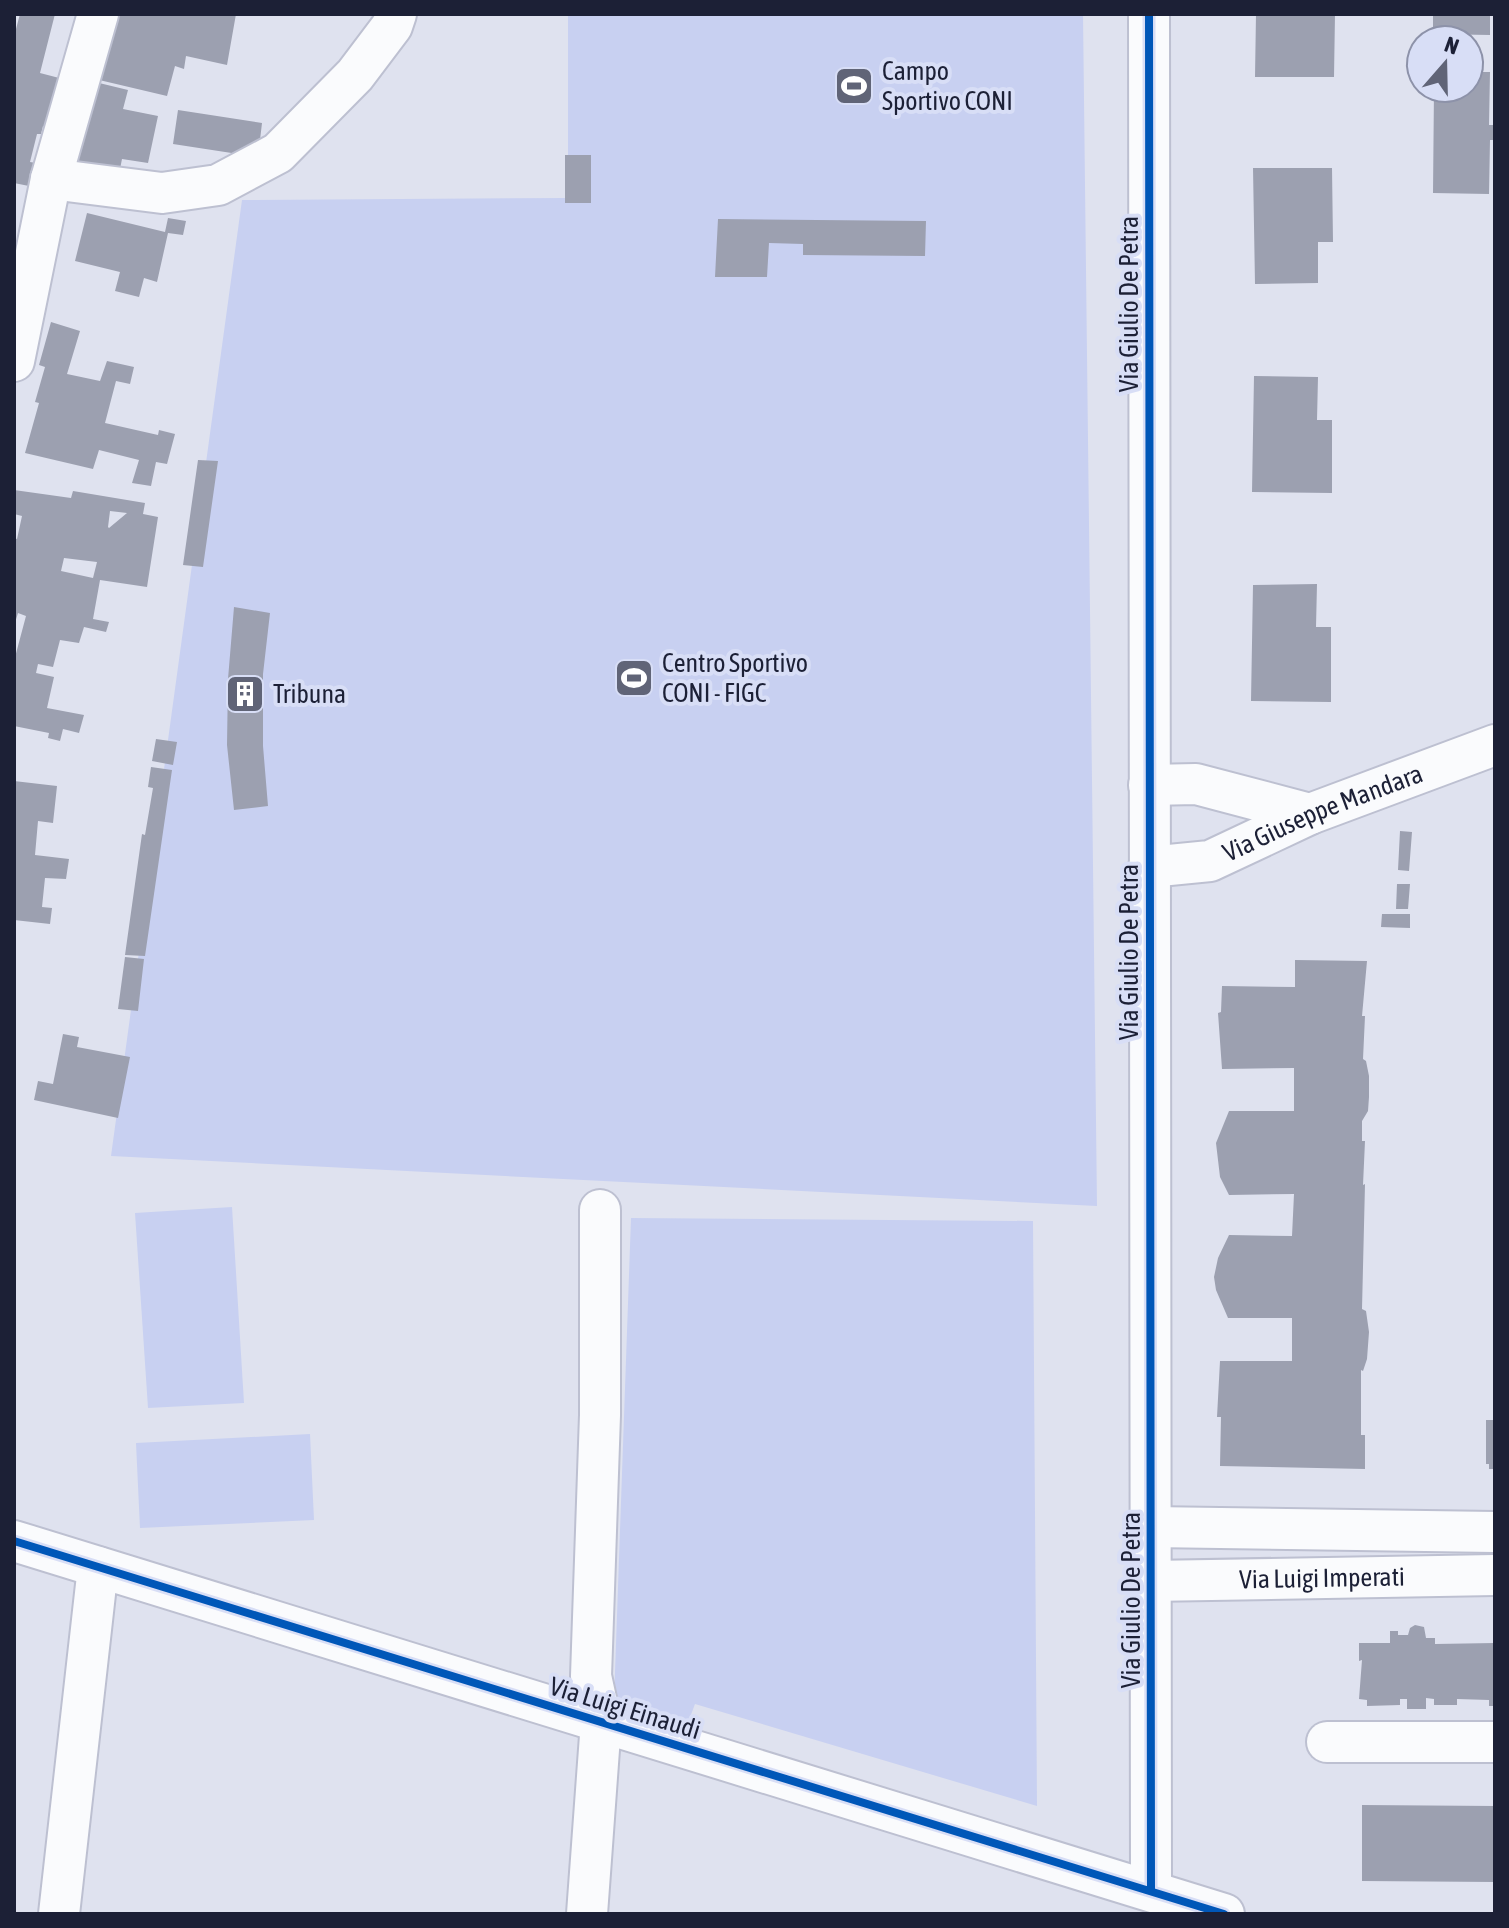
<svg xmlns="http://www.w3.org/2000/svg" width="1509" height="1928" viewBox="0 0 1509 1928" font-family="'Asap Condensed',sans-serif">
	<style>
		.green { fill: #c8d0f1 }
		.building { fill: #9ca0b0; fill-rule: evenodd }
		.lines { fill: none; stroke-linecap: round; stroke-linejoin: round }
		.street-casing { stroke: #bdc0d1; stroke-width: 44 }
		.street { stroke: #fafbfd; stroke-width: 40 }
		.cycleway-casing { stroke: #d8def6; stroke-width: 13 }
		.cycleway { stroke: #0057b8; stroke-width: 8 }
		.labels { text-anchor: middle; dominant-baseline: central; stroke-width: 8; stroke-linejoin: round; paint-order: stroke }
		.poi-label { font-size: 26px; fill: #1c2036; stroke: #d8def6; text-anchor: start }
		.street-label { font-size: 26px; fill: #1c2036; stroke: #d8def6 }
	</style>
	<rect width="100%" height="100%" fill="#dfe2ef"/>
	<path class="green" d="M568,14h515l14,1192 -986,-50 131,-956 326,-2z
		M232,1207l12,196 -96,5 -13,-195z
		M631,1218l402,3 4,585 -342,-102 -9,24 -72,-27z
		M310,1434l4,86 -174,8 -4,-85z"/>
	<path class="building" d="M20,14h35l-15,59 23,6 -14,49 -6,-2 -2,8h-4l-7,28 6,1 -7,23 -15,-3v-155l2,1z
		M108,14h128l-9,51 -41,-9 -2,13 -9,-3 -8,30 -72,-17z
		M1256,14h79l-1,63h-79z
		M1433,14h57v21l-57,-1z
		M1469,72h21l-1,53h6v15h-5l-1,54 -56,-1 1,-105h35z
		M95,82l33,8 -5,19 35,7 -10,47 -26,-4 -3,15 -43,-5z
		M178,110l84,13 -4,34 -85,-13z
		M565,155h26v48h-26z
		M1253,168h79l1,74h-15v41l-63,1z
		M87,213l78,19 3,-14 18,3 -3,14 -15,-2 -11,49 -13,-4 -5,19 -24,-6 5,-19 -45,-11z
		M718,219l208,2 -1,35 -122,-1v-11l-34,-1 -2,34h-52z
		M51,322l29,9 -13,43 33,7 7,-20 27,6 -4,17 -14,-3 -11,42 53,12 1,-5 16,4 -8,30 -11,-2 -5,24 -19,-3 7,-23 -40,-10 -6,19 -68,-16 14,-50 -4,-1 10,-35 -6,-2z
		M1254,376l64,1 -1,43h15v73l-80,-1z
		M198,460l20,1 -15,106 -20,-2z
		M14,490l57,8 2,-7 72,12 -2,11 15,3 -11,70 -47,-7 -7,39 16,3 -3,10 -22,-5 -5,16 -19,-3 -7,27 -15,-3 -2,9 18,4 -7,31 37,7 -5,18 -16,-4 -3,12 -12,-3 1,-5 -35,-7v-65l12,-45 -8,-3 -4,13v-88l3,1 5,-23 -8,-2zM110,511l17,2 -18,15 -1,-1zM64,558l33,4 -4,16 -32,-7z
		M1317,584l-1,43h15v75l-80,-1 2,-116z
		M234,607l36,6 -7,61v72l5,60 -34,4 -7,-65 1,-66z
		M156,739l21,3 -4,23 -21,-4z
		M151,767l21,3 -27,186 -20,-1 17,-121 3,1 8,-47 -5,-1z
		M14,781l43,5 -4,37 -15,-2 -3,34 34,4 -3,20 -21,-1 -3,29 10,1 -2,16 -36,-4z
		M1400,831l12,1 -3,39 -11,-1z
		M1397,884h13l-2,25h-12z
		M1382,914h28v14l-29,-1z
		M125,957l19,2 -6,52 -20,-2z
		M1295,960l72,1 -5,55h3l-2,43 3,2 3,15v21l-1,14 -6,10v20h3l-2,44 2,-1 -3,125 4,2 3,21 -2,27 -4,12 -2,-1v65h4v34l-145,-3 1,-49h-4l3,-56h72v-43h-64l-12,-28 -2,-13 4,-19 11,-23 63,1 2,-42 -65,1 -9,-18 -4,-34 13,-32h65v-43l-72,1 -4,-56 3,-1 1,-26 73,1z
		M63,1034l16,3 -2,10 53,10 -12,61 -84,-18 4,-19 15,3z
		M1486,1420h9v49h-6v-5h-3z
		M1415,1625l9,2 2,11h9v6l60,-1v63h-6v-6l-32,-1v6h-23v-6l-8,-1v11h-19v-10h-7v6l-33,1v-6l-8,-1 3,-39 -3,1v-18h31v-12h8v4h10l2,-7z
		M1362,1805l133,1v76l-133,-1z"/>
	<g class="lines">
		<defs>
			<g id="street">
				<path d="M1149,14l2,1876"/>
				<path d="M51,179l111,14 56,-8 60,-32 77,-78 37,-49 4,-12"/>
				<path d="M14,361l37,-182 47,-165"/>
				<path d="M1149,785l47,-1 114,30"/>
				<path id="s1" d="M1149,867l61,-6 100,-47 185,-69"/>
				<path d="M1151,1527l344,5"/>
				<path d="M14,1541l1210,373"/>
				<path id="s2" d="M1150,1581l345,-6"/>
				<path d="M1327,1742h168"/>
				<path d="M59,1914l39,-347"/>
				<path d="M587,1914l14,-192 -10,-46 9,-261v-205"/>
			</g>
		</defs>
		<use href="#street" class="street-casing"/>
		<use href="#street" class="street"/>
		<defs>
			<path id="cycleway" d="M1149,14l2,1876
				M14,1541l1210,373"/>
		</defs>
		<use href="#cycleway" class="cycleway-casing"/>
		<use href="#cycleway" class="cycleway"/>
	</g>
	<defs>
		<symbol id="stadium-square" viewBox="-11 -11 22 22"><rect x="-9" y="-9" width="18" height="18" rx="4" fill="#606477" stroke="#d8def6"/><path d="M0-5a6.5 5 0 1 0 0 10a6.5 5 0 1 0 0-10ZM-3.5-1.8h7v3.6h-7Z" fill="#fff"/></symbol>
		<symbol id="building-square" viewBox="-11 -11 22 22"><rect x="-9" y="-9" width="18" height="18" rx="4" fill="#606477" stroke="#d8def6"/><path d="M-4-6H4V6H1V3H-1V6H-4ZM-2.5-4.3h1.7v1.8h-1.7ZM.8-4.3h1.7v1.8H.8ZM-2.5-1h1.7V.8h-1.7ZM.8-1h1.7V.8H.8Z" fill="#fff"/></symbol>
	</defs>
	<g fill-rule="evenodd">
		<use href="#stadium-square" x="832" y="64" width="44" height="44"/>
		<use href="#stadium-square" x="612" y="656" width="44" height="44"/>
		<use href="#building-square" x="223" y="672" width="44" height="44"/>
	</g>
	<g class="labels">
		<g class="poi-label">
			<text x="882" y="71">Campo<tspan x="882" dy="30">Sportivo CONI</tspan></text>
			<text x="662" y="663">Centro Sportivo<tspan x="662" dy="30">CONI - FIGC</tspan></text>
			<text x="273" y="694">Tribuna</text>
		</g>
		<g class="street-label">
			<text transform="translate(1129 304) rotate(-90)">Via Giulio De Petra</text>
			<text stroke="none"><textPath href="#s1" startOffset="184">Via Giuseppe Mandara</textPath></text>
			<text transform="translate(1129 952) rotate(-90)">Via Giulio De Petra</text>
			<text stroke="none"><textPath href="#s2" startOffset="172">Via Luigi Imperati</textPath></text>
			<text transform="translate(1131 1600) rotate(-90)">Via Giulio De Petra</text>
			<text transform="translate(625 1708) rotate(17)">Via Luigi Einaudi</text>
		</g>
	</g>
	<rect width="1509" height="1928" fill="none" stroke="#1c2036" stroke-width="32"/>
	<g transform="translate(1445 64) rotate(20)"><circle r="38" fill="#d8def6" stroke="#8d92a9" stroke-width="2"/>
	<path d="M0-6L14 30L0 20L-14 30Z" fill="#606477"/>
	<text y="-12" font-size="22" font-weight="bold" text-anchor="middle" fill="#1c2036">N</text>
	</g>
</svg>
